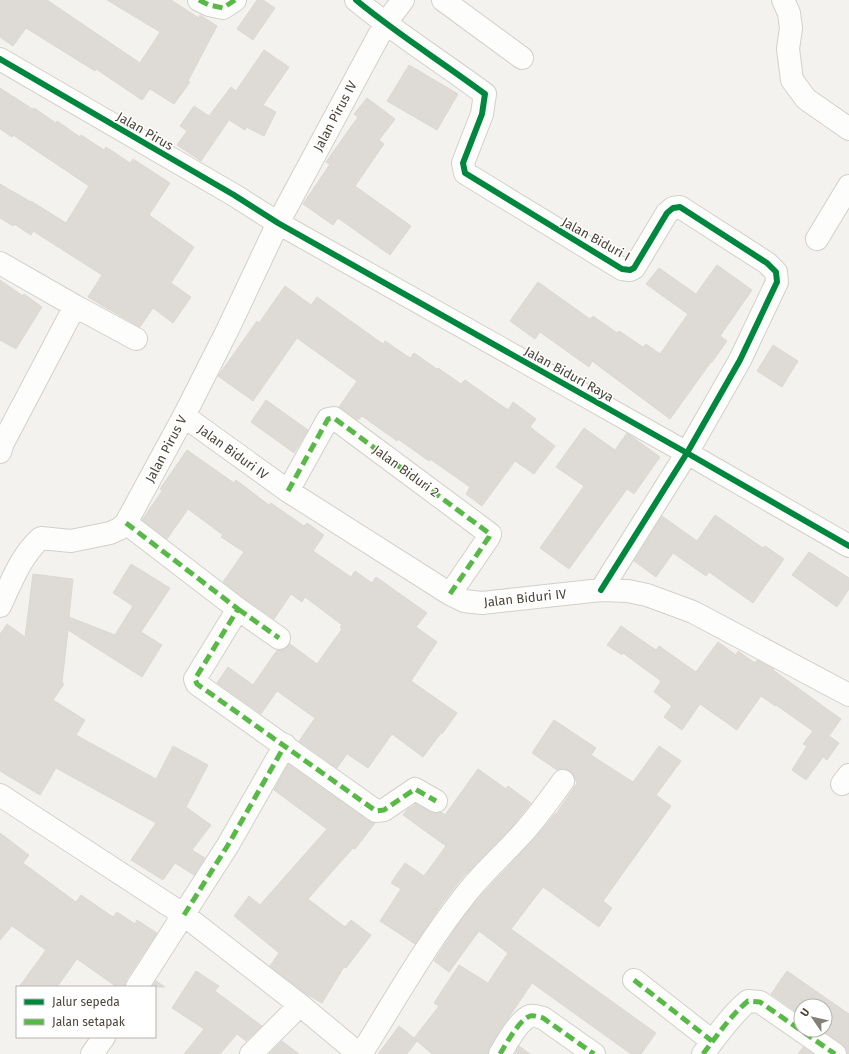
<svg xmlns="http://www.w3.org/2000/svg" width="849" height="1054" viewBox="0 0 849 1054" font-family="'Fira Sans',sans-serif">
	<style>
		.building { fill: #dedbd6; stroke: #dcd9d4 }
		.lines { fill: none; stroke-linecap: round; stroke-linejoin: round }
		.minor-casing { stroke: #d2d0cb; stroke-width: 24 }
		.minor { stroke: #fdfdfc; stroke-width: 22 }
		.quiet { stroke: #58b947; stroke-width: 5; stroke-dasharray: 10 5; stroke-linecap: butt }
		.cycleway-casing { stroke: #fff; stroke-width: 8 }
		.cycleway { stroke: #00873e; stroke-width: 6 }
		.labels { text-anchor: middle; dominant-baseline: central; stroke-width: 3; stroke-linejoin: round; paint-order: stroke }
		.street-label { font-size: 13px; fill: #4b4439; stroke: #fff }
	</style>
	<rect width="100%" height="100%" fill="#f4f2ee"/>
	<path class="building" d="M0,0h47l93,63 20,-31 -53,-32h64l28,18 1,-3 17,11 -29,55 2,1 -16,22 -24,-15 -8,11 -46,-31 -1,2 -69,-43 -13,18 -13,-9z
		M257,0h6l12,8 -22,32 -16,-11z
		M264,50l25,17 -26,38 13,7 -12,24 -18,-9 -1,3 -16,-10 -28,41 -24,-16 10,-14 -7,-5 14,-20 15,10 22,-29 5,4z
		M409,65l49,29 -21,36 -50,-29z
		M0,88l34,22v-2l22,15 1,-2 23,16 1,-2 23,15 2,-3 24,16 3,-4 37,24 -21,32 45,32 -23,36 20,14 -18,26 -20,-15 -13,19 -37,-21 -15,-9 14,-22 -69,-44 -2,4 -17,-11 -1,2 -13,-8v-34l31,18v-1l35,22 23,-37 -76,-51 -1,2 -12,-8z
		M367,98l28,21 -16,21 5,4 -29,42 56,40 -21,29 -52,-37 -5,7 -30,-21 27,-40 -4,-2 32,-45 -4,-3z
		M717,265l35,25 -32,46 7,5 -15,21h-1l-41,57 -78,-58 -3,6 -49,-35 -5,7 -25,-18 28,-39 52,37 3,-3 24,17 2,-2 24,16 3,-3 14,10 28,-40 -42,-30 13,-16 37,26z
		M0,280l23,16 1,-2 18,13 -26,42 -16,-9z
		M285,286l26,19 6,-8 66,47 2,-3 25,17 4,-5 23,16 1,-1 23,16 4,-4 43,30 5,-8 23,17 -6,8 25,19 -21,28 -19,-13 -33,45 -16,-12 4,-7 -40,-28 -1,2 -31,-22 -1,2 -35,-25 -4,4 -19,-13 18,-26 -60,-43 -44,63 -35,-25 39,-55 2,2z
		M773,345l25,16 -16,26 -25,-16z
		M266,400l42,30 -14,23 -43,-31z
		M584,428l31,22 12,-17 33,24 -26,37 -7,-5 -58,80 -29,-21 44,-62 -28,-19z
		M187,450l47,33 2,-3 33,25 2,-2 33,23 3,-3 17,12 -11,16 38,26 4,-6 17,12 4,-6 51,36 -11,14 21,15 -26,39 46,32 -15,21 -1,-1 -18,24 -31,-23 -24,34 -21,-14 -10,14 -38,-27 16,-23 -38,-27 -16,23 -44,-31 11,-16 25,18 24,-35 8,-1 5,-5 27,20 25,-35 -2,-2 2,-2 -37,-28 -3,5 -11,-8 -17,25 -29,-20 -22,-17 21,-30 -23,-15 2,-2 -35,-26 -21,30 -25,-19 20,-29 -2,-2z
		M715,515l48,33 2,-2 19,13 -31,44 -44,-31 -3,4 -33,-23 -17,24 -22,-16 28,-45 35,25z
		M809,552l40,26v11l-12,18 -45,-32z
		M131,564l39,24 -29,44 21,13 -20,32 -74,-47 -6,53 2,1 -11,16 32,20 -9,15 80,44 17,-33 35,19 -22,42 25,18 -19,25 13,8 -11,17 -19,-12 -12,17 -32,-20 25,-37 -100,-55 -16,27 -40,-24v-137l7,-10 18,13 8,-63 40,5 -4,38 46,18 18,-29 -20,-13z
		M621,626l35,24 3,-4 37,26 22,-30 18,13 2,-4 17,12 2,-3 17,9 -1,1 68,49 -12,17 10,7 -12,17 -4,-3 -17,23 -14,-10 15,-24 -4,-2 10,-13 -37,-26 -1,1 -14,-10 -24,34 -37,-26 -18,26 -18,-13 8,-11 -18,-14 7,-11 -38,-28 -1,2 -15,-10z
		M554,720l42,28 -5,7 42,27 26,-36 22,15 -25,34 15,11 -68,95 9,7 -13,19 -56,-40 -32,42 145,104 -15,21h-10l-99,-71 -33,49 -10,16 -1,6h-56l-15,-13 -10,13h-29l21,-28 15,12 25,-32 -5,-3 25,-38 29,18 20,-30 -29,-22 -30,41 -15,-11 27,-41 21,-26 53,-56 20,-24h1l21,-31 -3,-7 -4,-5 -6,-2 -7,1 -25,-17z
		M288,764l81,57 6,2 -20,26 -2,-1 -45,51 37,28 6,-7 20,15 -25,33 -2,-1 -22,36 -16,-9 -36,-28 9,-13 -45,-37 15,-20 11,9 67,-76 -53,-39z
		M478,769l28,20 2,-3 23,17 -20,25 -49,50 -21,27 -26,39 -35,-23 21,-32 -10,-6 14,-20 19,13 22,-30 -43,-31 4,-5 9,-6 14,8 6,1 5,-1 4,3z
		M0,833l29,22 -6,8 53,39 5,-7 32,22 4,-5 18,12 2,-4 20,13 -31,47 -1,7h-8l-40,-28 -20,28h-38l27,-37 -34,-24 -12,14z
		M196,971l23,15 -4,5 47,35 -16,15 -9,-7 -17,20h-36l20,-25 -32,-21z
		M787,971l62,43v40h-2l-1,-6 -4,-4 -20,-14h3v-24h-24v9l-30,-21z
		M156,981l9,6h-13z
		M282,1041l17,13h-30z
		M519,1046l11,8h-15z
		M803,1047l10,7h-15z"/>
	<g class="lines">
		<defs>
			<path id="minor" d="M199,0l10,5 14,3 12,-8
				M356,0c41,34 86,62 129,94l-3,20 -19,49 2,10 157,96 8,1 4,-2 33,-55 6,-5 7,-1 87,56 9,9 1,10 -37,78 -53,93 -86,137
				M443,0l79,58
				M783,0l6,13 2,15 -3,21 4,31 14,19 43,30
				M0,59l234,136 44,28 409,230 162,93
				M817,239l32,-53
				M0,263l75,43 61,33
				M184,416l104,75 162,103 14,7 18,2 119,-13 27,1 19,4 46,17 156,83
				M0,452l3,-9 72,-137
				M288,491l40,-72 6,-1 156,116 -1,3 -39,57
				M126,523l112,86 -43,70 2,5 179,127 8,-1 31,-21 21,12
				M0,606c11,-23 21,-51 41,-68l30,3 39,-8 9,-4 7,-6 58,-107 44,-87 50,-106 107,-199 18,-24
				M238,609l41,29
				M842,784l7,-9
				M0,795l184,120 116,90 59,49
				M634,980l78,61
				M137,987l91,-142 57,-100
				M92,1054l12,-17
				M251,1054l49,-49
				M361,1054c34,-54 65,-110 105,-160 16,-21 36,-38 54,-58 16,-17 29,-36 43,-55
				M500,1054c6,-10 19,-34 30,-38 4,-1 9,1 13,2l51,36
				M703,1054c14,-18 27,-38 45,-53l12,1 75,52"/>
		</defs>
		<use href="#minor" class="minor-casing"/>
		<use href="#minor" class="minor"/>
		<path class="quiet" d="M199,0l10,5 14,3 12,-8
			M288,491l40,-72 6,-1 156,116 -1,3 -39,57
			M126,523l112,86 -43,70 2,5 179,127 8,-1 31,-21 21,12
			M238,609l41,29
			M184,915l44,-70 57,-100
			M634,980l78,61
			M500,1054c6,-10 19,-34 30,-38 4,-1 9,1 13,2l51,36
			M703,1054c14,-18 27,-38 45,-53l12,1 75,52"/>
		<defs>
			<path id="cycleway" d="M356,0c41,34 86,62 129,94l-3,20 -19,49 2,10 157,96 8,1 4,-2 33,-55 6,-5 7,-1 87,56 9,9 1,10 -37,78 -53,93 -86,137
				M0,59l234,136 44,28 409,230 162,93"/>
		</defs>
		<use href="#cycleway" class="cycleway-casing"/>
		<use href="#cycleway" class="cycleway"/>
	</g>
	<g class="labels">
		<g class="street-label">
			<text transform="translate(335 116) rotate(-62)">Jalan Pirus IV</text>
			<text transform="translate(145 131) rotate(30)">Jalan Pirus</text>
			<text transform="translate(596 239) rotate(29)">Jalan Biduri I</text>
			<text transform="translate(569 374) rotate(29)">Jalan Biduri Raya</text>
			<text transform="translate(166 449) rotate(-62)">Jalan Pirus V</text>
			<text transform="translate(233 452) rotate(36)">Jalan Biduri IV</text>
			<text transform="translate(406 471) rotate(36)">Jalan Biduri 2</text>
			<text transform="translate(525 598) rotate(-6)">Jalan Biduri IV</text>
		</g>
	</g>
	<rect x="16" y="986" width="140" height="52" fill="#ffffff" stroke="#b7b4b0"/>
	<rect x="24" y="999" width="20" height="6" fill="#00873e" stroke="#b7b4b0"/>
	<text x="52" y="1006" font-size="12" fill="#4b4439">Jalur sepeda</text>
	<rect x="24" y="1019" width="20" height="6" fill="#58b947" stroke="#b7b4b0"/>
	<text x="52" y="1026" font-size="12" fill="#4b4439">Jalan setapak</text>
	<g transform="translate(813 1018) rotate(304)"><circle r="19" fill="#ffffff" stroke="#b7b4b0"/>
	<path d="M0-3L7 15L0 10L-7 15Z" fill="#868178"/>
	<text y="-6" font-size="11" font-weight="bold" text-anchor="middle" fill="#4b4439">U</text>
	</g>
</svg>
